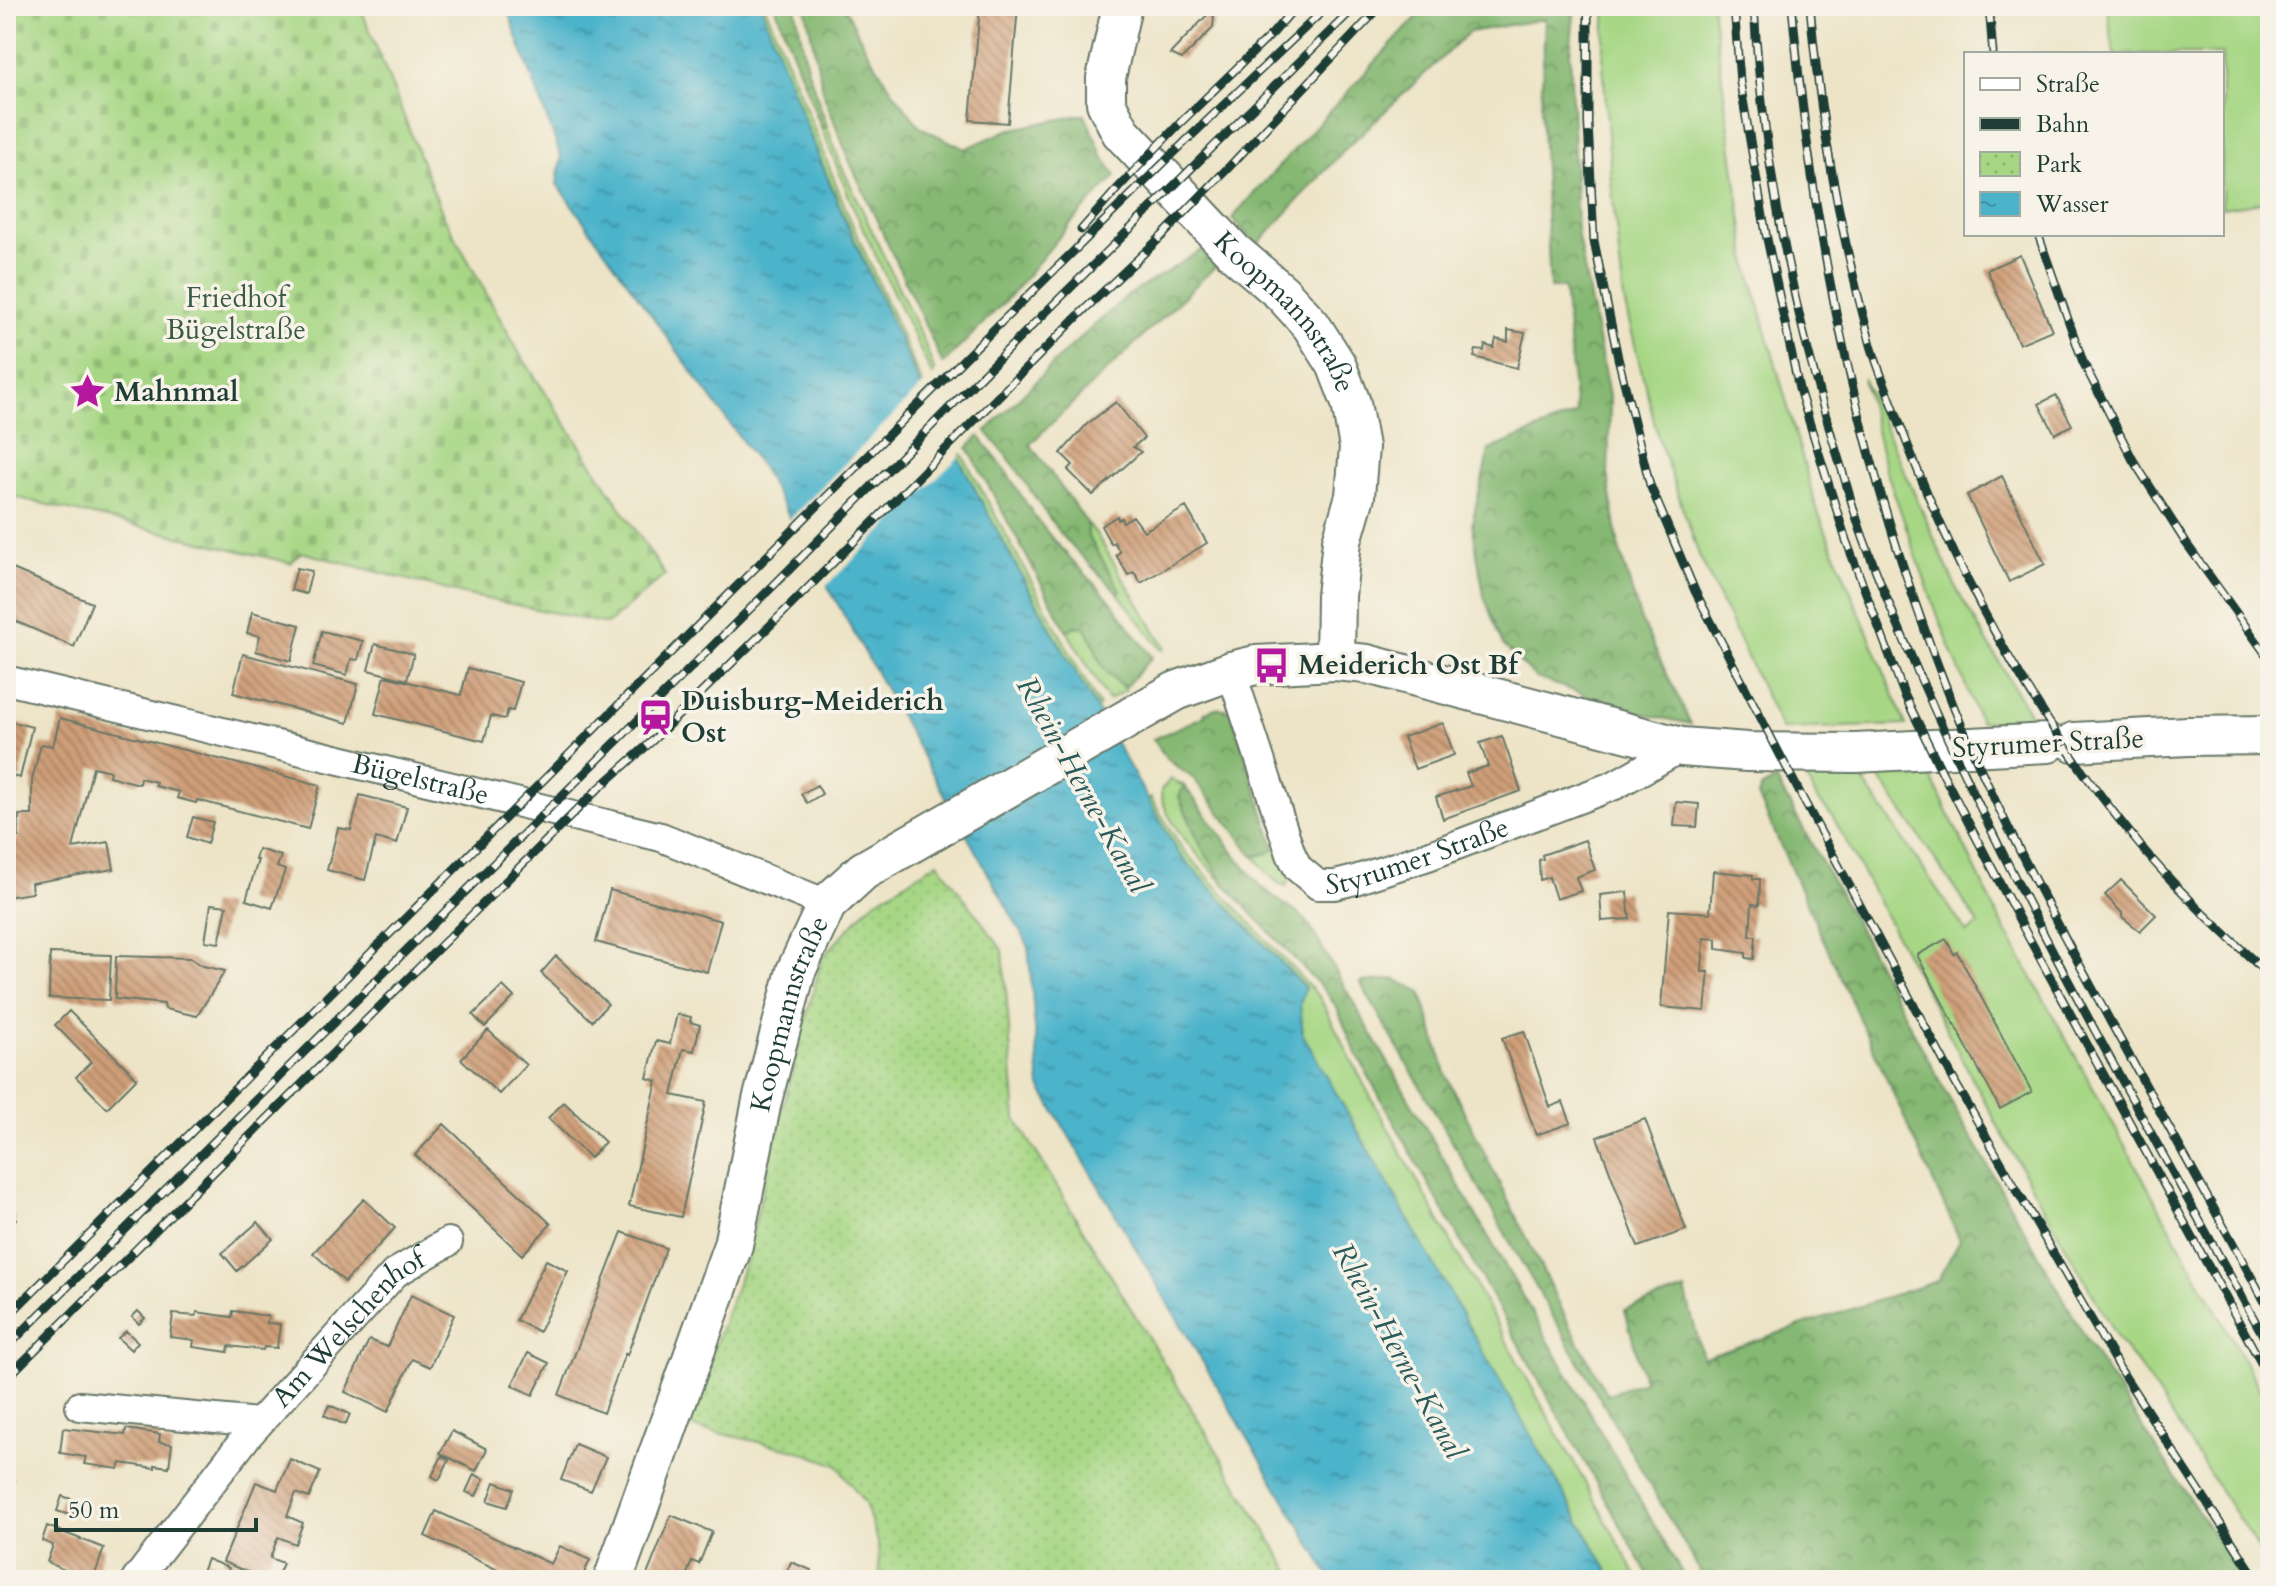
<svg xmlns="http://www.w3.org/2000/svg" width="2276" height="1586" viewBox="0 0 2276 1586" font-family="Cardo,serif">
	<style>
		.grass { fill: #a7d785; stroke: #638a5c; stroke-width: 2 }
		.forest { fill: url(#forest-crowns); stroke: #527a53; stroke-width: 2 }
		.cemetery { fill: url(#cemetery-stones); stroke: #638a5c; stroke-width: 2 }
		.park { fill: url(#park-dots); stroke: #638a5c; stroke-width: 2 }
		.water { fill: url(#water-ripples); stroke: #35787f; stroke-width: 2 }
		.pier { fill: #ede4c7 }
		.building { fill: url(#building-back-hatch) }
		.lines { fill: none; stroke-linecap: round; stroke-linejoin: round }
		.street-casing { stroke: #677767; stroke-width: 32 }
		.secondary-casing { stroke: #677767; stroke-width: 42 }
		.street { stroke: #fff; stroke-width: 28 }
		.secondary { stroke: #fff; stroke-width: 38 }
		.rail-casing { stroke: #1f3d34; stroke-width: 9 }
		.rail { stroke: #f7f3e8; stroke-width: 6; stroke-dasharray: 18; stroke-linecap: butt }
		.labels { text-anchor: middle; dominant-baseline: central; stroke-width: 7; stroke-linejoin: round; paint-order: stroke }
		.park-label { font-size: 28px; fill: #3a5c44; stroke: #f7f3e8 }
		.street-label { font-size: 28px; fill: #1f3d34; stroke: #f7f3e8 }
		.poi-label { font-size: 28px; font-weight: bold; fill: #1f3d34; stroke: #f7f3e8; text-anchor: start }
		.water-label { font-size: 30px; font-style: italic; fill: #2a5a5a; stroke: #f7f3e8 }
	</style>
	<defs>
		<pattern id="forest-crowns" width="20" height="18" patternUnits="userSpaceOnUse" patternTransform="scale(2)"><rect width="20" height="18" fill="#85b872"/><path d="M2 6a3 3 0 1 1 6 0M12 15a3 3 0 1 1 6 0" fill="none" stroke="#6c975e"/></pattern>
		<pattern id="cemetery-stones" width="16" height="16" patternUnits="userSpaceOnUse" patternTransform="scale(2)"><rect width="16" height="16" fill="#a7d785"/><path d="M2 7V4a2 2 0 0 1 4 0v3zM10 15v-3a2 2 0 0 1 4 0v3z" fill="#8fb973"/></pattern>
		<pattern id="park-dots" width="8" height="8" patternUnits="userSpaceOnUse" patternTransform="scale(2)"><rect width="8" height="8" fill="#a7d785"/><path d="M2 2h.1M6 6h.1" fill="none" stroke="#8fb973" stroke-width="1.8" stroke-linecap="round"/></pattern>
		<pattern id="water-ripples" width="26" height="14" patternUnits="userSpaceOnUse" patternTransform="scale(2)"><rect width="26" height="14" fill="#4bb3ca"/><path d="M2 4q2-2 4 0t4 0M15 11q2-2 4 0t4 0" fill="none" stroke="#3e93a5"/></pattern>
		<pattern id="building-back-hatch" width="6" height="6" patternUnits="userSpaceOnUse" patternTransform="scale(2)"><rect width="6" height="6" fill="#cf9e78"/><path d="M-1 5l2 2M0 0l6 6M5-1l2 2" fill="none" stroke="#a78263"/></pattern>
	</defs>
	<rect width="100%" height="100%" fill="#f7f3e8"/>
	<filter id="ink" filterUnits="userSpaceOnUse"><feTurbulence type="fractalNoise" baseFrequency=".0125" numOctaves="2"/><feDisplacementMap in="SourceGraphic" scale="16" xChannelSelector="R" yChannelSelector="G"/><feConvolveMatrix kernelMatrix="1 2 1 2 8 2 1 2 1" color-interpolation-filters="sRGB"/></filter>
	<filter id="wash" filterUnits="userSpaceOnUse"><feTurbulence type="fractalNoise" baseFrequency=".006" numOctaves="4" result="noise"/><feDisplacementMap in="SourceGraphic" scale="32" xChannelSelector="R" yChannelSelector="G"/><feGaussianBlur stdDeviation="1.8" result="paint"/><feColorMatrix in="noise" values="0 0 0 0 0 0 0 0 0 0 0 0 0 0 0 0 0 1.4 0 .05"/><feComposite in="paint" operator="in"/></filter>
	<g filter="url(#wash)">
		<rect width="100%" height="100%" fill="#ede4c7"/>
		<path class="grass" d="M761,6h4l83,208 75,171 -2,2c-58,-125 -113,-251 -160,-381z
			M1606,6h106l36,260 69,244 89,215 -125,4 -82,-174 -41,-118 -34,-136 -13,-121 -8,-118z
			M2107,6h163v195l-48,7v-154h-108z
			M827,126l15,41 82,175 11,30 -3,3 -77,-164 -34,-84 3,1z
			M1863,378l95,214 74,126 -52,4 -46,-116 -49,-139z
			M962,454l137,252 -4,2 -138,-250z
			M1087,523l8,9 69,113v5l-3,-1 -43,-56 2,-2 -32,-55z
			M1075,626l9,1 8,9 21,43 13,11 -18,10 -41,-69z
			M1926,767l73,151 271,490v159l-129,-199 -21,-25 -115,-204 -172,-322 -16,-18 -12,-24 53,-2 109,160 12,-9 -104,-153z
			M1171,779l13,7 -5,11 23,51 24,38c-19,-21 -66,-68 -65,-96z
			M1151,798l32,52 137,148 49,96 270,486h-26l-310,-545 -3,-31 5,-17 -126,-133 -31,-54z
			M1275,847l15,31 -4,8c-14,-3 -23,-20 -32,-30h5z"/>
		<path class="forest" d="M775,6h20l12,61 20,59 -3,2 -3,-1z
			M805,6h39l22,43 26,41 28,37 45,22 43,-19 77,-16 18,43 13,19 -47,49 -58,70 -68,69 -93,-202 -26,-67z
			M1427,6h148l-5,47 7,179 33,169 -2,75 11,72 21,70 51,106 -53,-11 -102,-35 -34,-34 -18,-48 -12,-73 17,-73 87,-36 -12,-126h-14l-9,-180 4,-89 -76,13 -124,117 -88,96 -25,-26 14,-17z
			M1202,250l16,14 -188,180 57,79 1,13 33,55 -3,2 -55,-56 -21,-29 -28,-43 -28,-34 81,-81 60,-54z
			M979,436l26,34 28,44 22,28 54,57 43,58 -27,30c-8,-5 -15,-10 -21,-18 -9,-13 -8,-29 -20,-42l-9,-1 -8,5 -99,-183z
			M1215,708l11,1 5,3 44,135 -6,6 -15,3 -60,-77 -27,-20 -14,-20 52,-23 -1,-3z
			M1776,780l82,147 87,164 154,270 144,219h-538l-345,-598 35,-3 26,13 26,85 119,241 41,77 37,-14 -19,-71 60,-20 18,68 234,-77 23,-41 -202,-444 4,-9z
			M1184,786c26,32 49,69 77,100 14,14 31,22 45,34l380,660h-35l-274,-488 -25,-48 -14,-34 -11,-17 -101,-107 -24,-38 -23,-51z"/>
		<path class="cemetery" d="M6,6h354l83,209 75,136 147,224 -58,49 -144,-30 -162,-42 -10,11 -285,-68z"/>
		<path class="park" d="M938,862l65,89 13,168 279,461h-415l-2,-38 -13,-39 -28,-38 -41,-15 -110,-24 62,-173 27,-116 47,-179 49,-54z"/>
		<path class="water" d="M506,6h255l48,127 35,85 77,169 104,196 154,271 126,134 -5,16 3,31 310,545h-281l-292,-493 -12,-142 -265,-475 -206,-286 4,-27z"/>
		<path class="pier" d="M924,384l36,72 -136,132 -37,-66z"/>
		<g id="blocks">
			<path class="building" d="M980,6h38l-10,117 -38,-3z
				M1209,13l5,3 -1,12 -31,31 -12,-5z
				M2020,255l32,75 -33,14 -32,-74z
				M1508,330l17,3 -8,35 -43,-11 2,-7 8,1 1,-6 9,3 2,-9 12,3z
				M2056,395l16,30 -17,9 -16,-30z
				M1116,402l28,36 -11,9 8,5 -48,43 -25,-25 5,-5 -12,-12 26,-29z
				M2002,476l43,88 -36,18 -42,-87z
				M1186,507l21,36 -66,40 -7,-11 -6,3 -12,-20 4,-3 -6,-10 -3,2 -10,-18 16,-10 1,4 3,-2 2,4 10,-6 11,15z
				M6,566l86,37 -18,44 -68,-30z
				M297,568l15,3 -6,23 -15,-4z
				M252,612l48,13 -9,36 -35,-10 4,-15 -13,-3z
				M322,631l41,10 -5,19 -7,-1 -4,16 -34,-9z
				M375,644l39,10 -7,26 -39,-10z
				M243,654l115,30 -10,39 -115,-30z
				M468,668l53,14 -8,29 -5,-1 -3,9 -14,-3 -7,25 -109,-27 10,-38 76,19z
				M60,718l260,67 -12,44 -111,-29 -1,3 -19,-5 2,-6 -24,-6 1,-4 -16,-4 -1,6 -30,-8 1,-5 -17,-4 -20,81 36,-6 5,27 -83,14 1,10 -26,4v-58l13,-2v-22h13v-35l9,-36 12,2z
				M6,720l26,7 -12,51 -11,-3 -2,7z
				M1443,723l11,32 -39,14 -12,-32z
				M1502,736l19,55 -78,28 -7,-22 35,-11 -5,-13 22,-7 -8,-23z
				M817,785l5,9 -15,9 -6,-9z
				M360,795l47,12 -10,37 -21,-6 -11,42 -38,-10 11,-42 13,2z
				M1676,802l23,2 -2,23 -23,-1z
				M193,817l20,5 -6,22 -20,-7z
				M1585,840l10,30 -19,7 5,14 -25,8 -7,-22 -9,3 -1,-20 4,-1 -1,-4z
				M258,849l23,7 -4,11 8,3 -13,38 -26,-8 12,-40h-3z
				M1713,871l40,4v4h7l-1,26 -7,-1 -2,32h6l-2,23 -8,-1v-5l-29,-4v-10l-13,-1 -2,34h7l-4,39 -44,-4 8,-97 41,3z
				M2121,880l35,35 -16,16 -18,-14v-4l-17,-18z
				M610,890l111,31 -14,51 -111,-30z
				M1627,892l3,27 -28,2 -2,-26z
				M211,904l16,2 -8,37 -14,-2z
				M1946,939l8,15 3,-2 75,140 -32,17 -83,-154z
				M50,953l61,2 -2,45 -60,-2z
				M116,956l74,2 13,8 22,5 -28,45 -32,-7 -1,-5 -49,-5z
				M556,956l52,48 -16,17 -51,-48z
				M503,986l11,11 -29,30 -12,-12z
				M69,1011l68,67 -30,30 -31,-31 15,-15 -36,-37z
				M677,1014l14,3 -1,5 10,3 -6,26 -11,-2 -11,46 34,7 -25,115 -52,-11 28,-125 -10,-3 9,-37 14,3z
				M488,1030l38,35 -27,29 -38,-35z
				M1524,1031l26,76 13,-5 8,21 -35,12 -34,-97z
				M564,1102l41,40 -15,16 -42,-40z
				M1645,1119l41,111 -48,17 -41,-110z
				M444,1124l107,100 -29,31 -107,-100z
				M364,1199l31,29 -50,54 -32,-29z
				M6,1209l10,10 -10,11z
				M258,1222l15,17 -36,32 -15,-18z
				M622,1232l44,16 -39,107 -2,-1 -22,59 -44,-18z
				M546,1260l22,11 -29,61 -23,-12z
				M411,1295l43,20 -24,52 -18,-8 -24,53 -43,-20 24,-52 18,7z
				M138,1311l7,7 -6,6 -7,-7z
				M233,1311l35,5 -1,7 13,1 -3,24 -13,-1 -1,3 -34,-4 -1,6 -35,-5 1,-7 -24,-3 3,-23 23,2 1,-4 35,5z
				M126,1331l12,11 -7,8 -13,-12z
				M528,1353l21,10 -16,32 -21,-10z
				M329,1405l21,9 -5,11 -21,-10z
				M63,1428l62,7 1,-6 34,5 -1,8 13,2 -3,23 -14,-2v3l-34,-5 -2,6 -35,-5 2,-7 -26,-4z
				M452,1431l35,18 -11,22 -36,-18z
				M575,1444l31,13 -15,34 -30,-11z
				M442,1456l7,4 -10,20 -7,-4z
				M290,1459l30,13 -11,26 -13,-5 -9,23 16,7 -8,21 -17,-7 -8,21 13,5 -7,17h-9l-44,-18 33,-80 21,8z
				M6,1470l8,9 -8,8z
				M474,1474l10,5 -8,17 -10,-4z
				M495,1482l19,7 -7,18 -19,-6z
				M62,1496l15,5 -4,15 -16,-5z
				M436,1511l115,53 9,-18 30,14 -9,20h-61l-95,-44z
				M671,1515l41,17 -13,32 -7,-3 -6,16 7,3h-48z
				M47,1526l57,22 -11,32h-17l2,-4 -31,-14 6,-17 -11,-4z
				M207,1559l22,9 -4,12h-26z
				M791,1562l20,8 -4,10h-24z
				M498,1572l18,8h-22z"/>
		</g>
	</g>
	<g filter="url(#ink)">
		<use href="#blocks" fill-opacity="0" stroke="#677767" stroke-width="2"/>
		<g class="lines">
			<defs>
				<g id="street">
					<path id="s1" d="M1231,671l60,183 7,14 20,17h17l20,-5 73,-24 187,-71 67,-38"/>
					<path id="s2" d="M6,680l655,157 166,67"/>
					<path d="M80,1406l178,17"/>
					<path id="s3" d="M136,1580l112,-145 147,-162 53,-31"/>
				</g>
				<g id="secondary">
					<path id="s4" d="M1122,6l-16,72v25l15,29 113,120 48,41 29,32 25,39 15,39 8,44 -4,49 -13,45 -6,55 -1,65"/>
					<path d="M2074,742l114,-6 82,-1"/>
					<path id="s5" d="M613,1580l120,-335 29,-144 34,-130 31,-67 36,-33 313,-180 55,-20 25,-6 79,-4 32,3 315,83 65,5 109,1 192,-10"/>
				</g>
			</defs>
			<use href="#street" class="street-casing"/>
			<use href="#secondary" class="secondary-casing"/>
			<use href="#street" class="street"/>
			<use href="#secondary" class="secondary"/>
			<defs>
				<path id="rail" d="M1588,6v117l6,118 24,117 32,127 45,106 108,208 153,285 162,282 139,214
					M1734,6l6,76 26,152 33,155 47,151 58,154 39,80 81,155 246,450
					M1754,6c8,151 39,306 84,451 9,28 16,56 26,83 107,283 261,544 406,808
					M1792,6c20,234 70,467 156,686 44,113 104,222 162,329 53,96 107,193 160,290
					M1810,6c10,114 30,228 61,339 7,25 18,49 27,74 55,151 134,294 236,419 40,50 89,94 136,138
					M1989,6l4,48
					M1081,230l38,-43 61,-64 93,-90 23,-27
					M2038,234l45,128 50,98 53,83 84,117
					M6,1318l971,-972 214,-210 137,-130
					M6,1348l769,-764 208,-210 373,-368
					M6,1379l591,-589 54,-48 140,-137 295,-297 76,-72 66,-68 153,-162"/>
			</defs>
			<use href="#rail" class="rail-casing"/>
			<use href="#rail" class="rail"/>
		</g>
	</g>
	<defs>
		<symbol id="sight-bare" viewBox="-9 -9 18 18"><path d="M0-6L1.8-2.2L6-1.7L2.9 1.2L3.7 5.4L0 3.3L-3.7 5.4L-2.9 1.2L-6-1.7L-1.8-2.2Z" fill="#b5179e" stroke="#f7f3e8" stroke-width="2.5" paint-order="stroke"/></symbol>
		<symbol id="bus-bare" viewBox="-9 -9 18 18"><path d="M-5-6H5V4H4V6H2V4H-2V6H-4V4H-5ZM-3.5-4V0h7V-4ZM-3.5 1.2v1.5H-2V1.2ZM2 1.2v1.5H3.5V1.2Z" fill="#b5179e" stroke="#f7f3e8" stroke-width="2.5" paint-order="stroke"/></symbol>
		<symbol id="station-bare" viewBox="-9 -9 18 18"><path d="M-3-6H3Q5-6 5-4V2Q5 4 3 4L4.5 6H3L1.5 4h-3L-3 6H-4.5L-3 4Q-5 4-5 2V-4Q-5-6-3-6ZM-3.5-4v3h7v-3ZM-3.5 1v1.5H-2V1ZM2 1v1.5H3.5V1Z" fill="#b5179e" stroke="#f7f3e8" stroke-width="2.5" paint-order="stroke"/></symbol>
	</defs>
	<g fill-rule="evenodd">
		<use href="#sight-bare" x="62" y="366" width="51" height="51"/>
		<use href="#bus-bare" x="1246" y="640" width="51" height="51"/>
		<use href="#station-bare" x="630" y="692" width="51" height="51"/>
	</g>
	<g class="labels">
		<g class="park-label">
			<text x="236" y="298">Friedhof<tspan x="236" dy="32">Bügelstraße</tspan></text>
		</g>
		<g class="street-label">
			<text stroke="none"><textPath href="#s4" startOffset="376">Koopmannstraße</textPath></text>
			<text transform="translate(2048 743) rotate(-3)">Styrumer Straße</text>
			<text stroke="none"><textPath href="#s2" startOffset="426">Bügelstraße</textPath></text>
			<text stroke="none"><textPath href="#s1" startOffset="338">Styrumer Straße</textPath></text>
			<text stroke="none"><textPath href="#s5" startOffset="594">Koopmannstraße</textPath></text>
			<text stroke="none"><textPath href="#s3" startOffset="330">Am Welschenhof</textPath></text>
		</g>
		<g class="poi-label">
			<text x="114" y="392">Mahnmal</text>
			<text x="1298" y="665">Meiderich Ost Bf</text>
			<text x="681" y="701">Duisburg-Meiderich<tspan x="681" dy="32">Ost</tspan></text>
		</g>
		<g class="water-label">
			<text transform="translate(1083 785) rotate(61)">Rhein-Herne-Kanal</text>
			<text transform="translate(1399 1351) rotate(61)">Rhein-Herne-Kanal</text>
		</g>
	</g>
	<rect width="2276" height="1586" fill="none" stroke="#f7f3e8" stroke-width="32"/>
	<rect x="1964" y="52" width="260" height="184" fill="#f7f3e8" stroke="#a1aaa0" stroke-width="2"/>
	<rect x="1980" y="78" width="40" height="12" fill="#ffffff" stroke="#a1aaa0" stroke-width="2"/>
	<text x="2036" y="92" font-size="24" fill="#1f3d34">Straße</text>
	<rect x="1980" y="118" width="40" height="12" fill="#1f3d34" stroke="#a1aaa0" stroke-width="2"/>
	<text x="2036" y="132" font-size="24" fill="#1f3d34">Bahn</text>
	<rect x="1980" y="152" width="40" height="24" fill="url(#park-dots)" stroke="#a1aaa0" stroke-width="2"/>
	<text x="2036" y="172" font-size="24" fill="#1f3d34">Park</text>
	<rect x="1980" y="192" width="40" height="24" fill="url(#water-ripples)" stroke="#a1aaa0" stroke-width="2"/>
	<text x="2036" y="212" font-size="24" fill="#1f3d34">Wasser</text>
	<path d="M56 1518v12h200v-12" fill="none" stroke="#1f3d34" stroke-width="4"/>
	<text x="68" y="1518" font-size="24" fill="#1f3d34" stroke="#f7f3e8" stroke-width="6" paint-order="stroke">50 m</text>
</svg>
